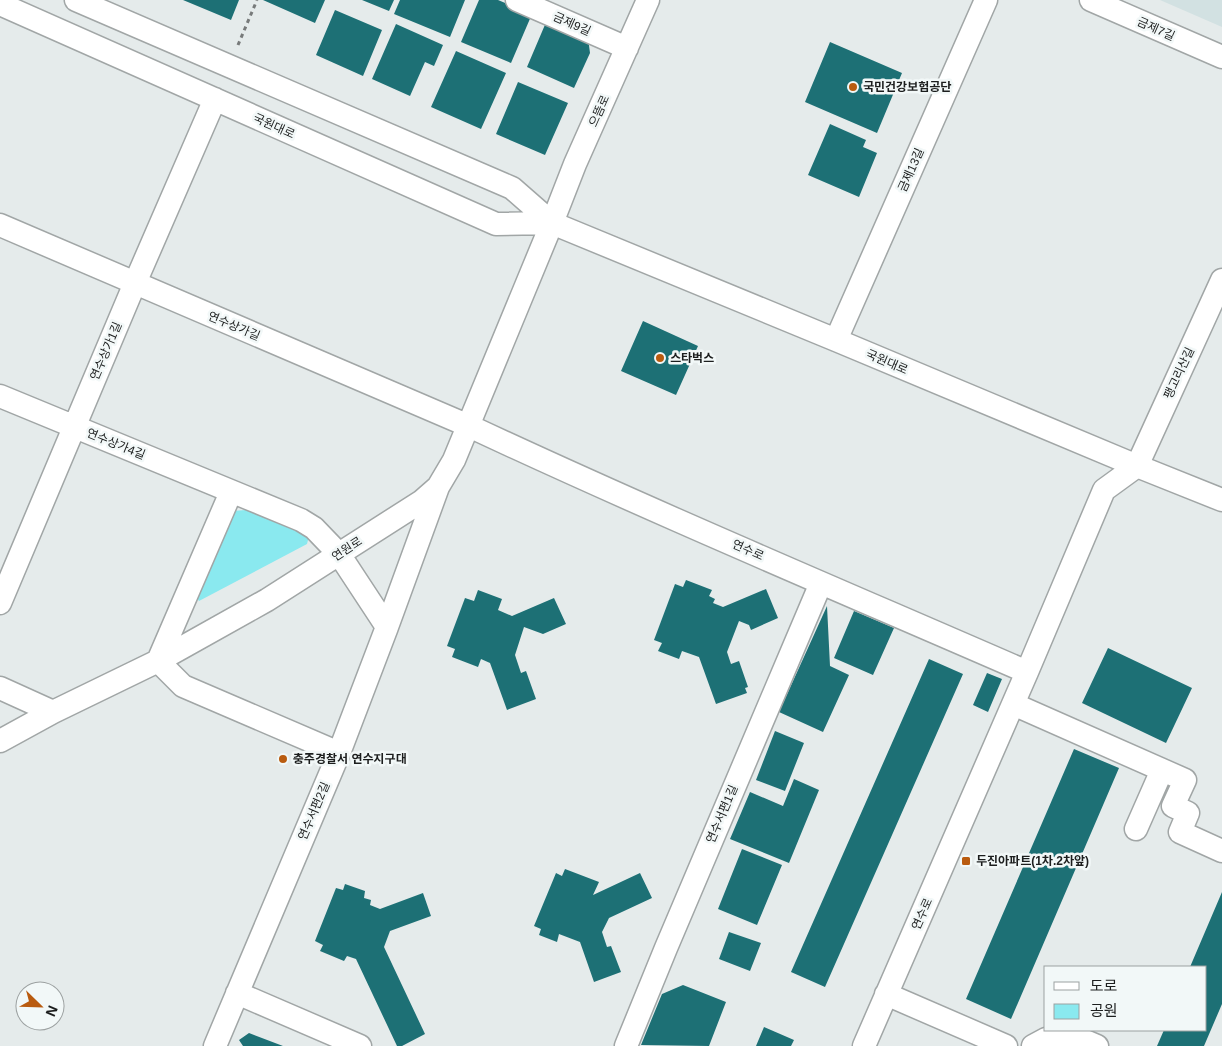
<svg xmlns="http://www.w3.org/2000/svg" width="1222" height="1046" viewBox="0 0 1222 1046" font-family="Helvetica,'Noto Sans KR',sans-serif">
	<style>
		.built { fill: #d2e1e2 }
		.green { fill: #8ae9ef }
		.building { fill: #1d7075 }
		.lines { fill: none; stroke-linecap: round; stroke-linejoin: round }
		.minor-casing { stroke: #a1a6a6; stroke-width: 25 }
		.path { stroke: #777a7a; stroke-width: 3; stroke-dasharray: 4 4; stroke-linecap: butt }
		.minor { stroke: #fff; stroke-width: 22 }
		.poi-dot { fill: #b95b0f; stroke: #f2f8f8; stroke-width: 2 }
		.labels { text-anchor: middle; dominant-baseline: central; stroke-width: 5; stroke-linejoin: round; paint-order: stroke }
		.street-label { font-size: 12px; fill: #1c1e1e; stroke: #f2f8f8 }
		.poi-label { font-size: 12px; font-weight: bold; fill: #1c1e1e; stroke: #f2f8f8; text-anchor: start }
	</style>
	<rect width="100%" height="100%" fill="#e5ebeb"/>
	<path class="built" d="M1160,0h62v27z"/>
	<path class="green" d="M246,510l63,26 -2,8 -108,57 -4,-6 37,-84z"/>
	<path class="building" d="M183,0h56l-8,20z
		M263,0h62l-10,23z
		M362,0h32l-5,11z
		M400,0h65l-15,37 -56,-23z
		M479,0h19l34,14 -21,49 -50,-21z
		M335,10l47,20 -19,46 -47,-21z
		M547,20l41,18 2,15 -16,35 -47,-21z
		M396,24l47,21 -9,21 -9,-4 -15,34 -38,-17z
		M830,42l72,31 -25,60 -72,-31z
		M456,51l50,22 -25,56 -50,-22z
		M518,82l50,21 -23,52 -49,-21z
		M830,124l36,16 -3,7 14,6 -18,44 -51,-22z
		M643,321l55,25 -22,49 -55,-24z
		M686,580l26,10 -3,6 6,3 -2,4 10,4 43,-18 12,29 -27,12 -2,-5 -10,-4 -12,31 4,12 8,-3 9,26 -3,1 2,5 -31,11 -17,-47 -17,-6 -3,8 -21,-8 4,-8 -8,-3 21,-56 8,3z
		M478,590l24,9 -4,11 14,6 42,-18 12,26 -23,10 -19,-7 -9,28 6,18 5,-2 10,28 -29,11 -17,-47 -9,-4 -3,8 -26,-10 3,-8 -8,-3 18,-48 9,3z
		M827,606l3,60 19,9 -26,57 -44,-20z
		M854,611l40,17 -21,47 -39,-17z
		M1108,648l84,40 -26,55 -84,-40z
		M929,659l34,15 -138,313 -34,-15z
		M987,673l15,6 -14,33 -15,-7z
		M775,731l29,12 -19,48 -29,-11z
		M1074,749l45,19 -108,251 -45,-20z
		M794,779l25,11 -30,73 -59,-24 20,-47 33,14z
		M742,849l40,16 -25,60 -39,-16z
		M565,869l34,13 -6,13 47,-22 12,25 -43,20 -7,14 5,15 4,-1 10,26 -27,10 -14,-40 -21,-8 -2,8 -18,-7 2,-6 -7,-3 22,-53 6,3z
		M345,884l20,7 -1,7 7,2 -1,5 10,4 43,-16 8,23 -41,15 -6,16 41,87 -23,12h-5l-41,-87 -9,-3 -3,5 -24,-10 3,-6 -8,-4 21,-53 7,2z
		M1222,892v112l-18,42h-47l7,-16h42v-63h-16z
		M729,932l32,11 -11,28 -31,-12z
		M683,985l43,17 -17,44 -68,-1 21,-51z
		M764,1027l30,13 -3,6h-35z
		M249,1033l34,13h-40l-4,-6z"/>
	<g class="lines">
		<defs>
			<path id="minor" d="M76,0l436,188 40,35 284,117 301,126 85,34
				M517,0l110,48
				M1091,0l131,57
				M0,4l496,220 56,-1
				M0,225l469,201c184,86 372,165 558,246
				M836,340l150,-340
				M0,396l301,124 13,8 25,26 48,73 -48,126 -124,293
				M231,492l-73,169 25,25 156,67
				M0,603l135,-320 80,-184
				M387,627l51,-140
				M0,688l53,24
				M1013,704l172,76 -12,26 15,7 -8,19 42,19
				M0,741l53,-29 105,-51 109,-61 155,-99 16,-14 16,-27 98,-237 23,-59 73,-164
				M1136,829l26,-59
				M237,993l123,53
				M886,994l120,52
				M626,1046l40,-98 155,-365
				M864,1046l163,-374 77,-182 33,-24 85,-186
				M1033,1046l13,-7 23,-5 28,12"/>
		</defs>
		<use href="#minor" class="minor-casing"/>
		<path class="path" d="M238,45l19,-45"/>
		<use href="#minor" class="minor"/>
	</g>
	<g class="poi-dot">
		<circle cx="853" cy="87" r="5"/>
		<circle cx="660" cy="358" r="5"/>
		<circle cx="283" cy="759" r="5"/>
		<rect x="961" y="856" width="10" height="10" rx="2.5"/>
	</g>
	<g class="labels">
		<g class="street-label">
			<text transform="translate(572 24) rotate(24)">금제9길</text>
			<text transform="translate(1156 29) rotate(24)">금제7길</text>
			<text transform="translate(599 111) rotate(-66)">으뜸로</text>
			<text transform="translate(274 126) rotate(24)">국원대로</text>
			<text transform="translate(911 170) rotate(-66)">금제13길</text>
			<text transform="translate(234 326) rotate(23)">연수상가길</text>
			<text transform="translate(106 351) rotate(-67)">연수상가1길</text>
			<text transform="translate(887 362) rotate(23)">국원대로</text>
			<text transform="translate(1179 373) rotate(-65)">팽고리산길</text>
			<text transform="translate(116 444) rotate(22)">연수상가4길</text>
			<text transform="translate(347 549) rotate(-33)">연원로</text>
			<text transform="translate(748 550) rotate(24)">연수로</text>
			<text transform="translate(314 811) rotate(-67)">연수서편2길</text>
			<text transform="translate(722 814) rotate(-67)">연수서편1길</text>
			<text transform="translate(922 914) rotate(-66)">연수로</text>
		</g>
		<g class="poi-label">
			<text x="863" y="87">국민건강보험공단</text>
			<text x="670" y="358">스타벅스</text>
			<text x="293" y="759">충주경찰서 연수지구대</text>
			<text x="976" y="861">두진아파트(1차.2차앞)</text>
		</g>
	</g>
	<rect x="1044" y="966" width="162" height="65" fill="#f2f8f8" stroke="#9ca1a1"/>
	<rect x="1054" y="982" width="25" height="8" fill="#ffffff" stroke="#9ca1a1"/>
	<text x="1090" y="991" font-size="15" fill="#1c1e1e">도로</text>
	<rect x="1054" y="1004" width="25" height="15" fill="#8ae9ef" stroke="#9ca1a1"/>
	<text x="1090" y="1016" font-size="15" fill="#1c1e1e">공원</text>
	<g transform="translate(40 1006) rotate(113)"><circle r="24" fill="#f2f8f8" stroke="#9ca1a1"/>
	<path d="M0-4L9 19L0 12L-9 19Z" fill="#b95b0f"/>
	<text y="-8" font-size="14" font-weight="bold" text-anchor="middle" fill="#1c1e1e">N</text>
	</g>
</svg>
